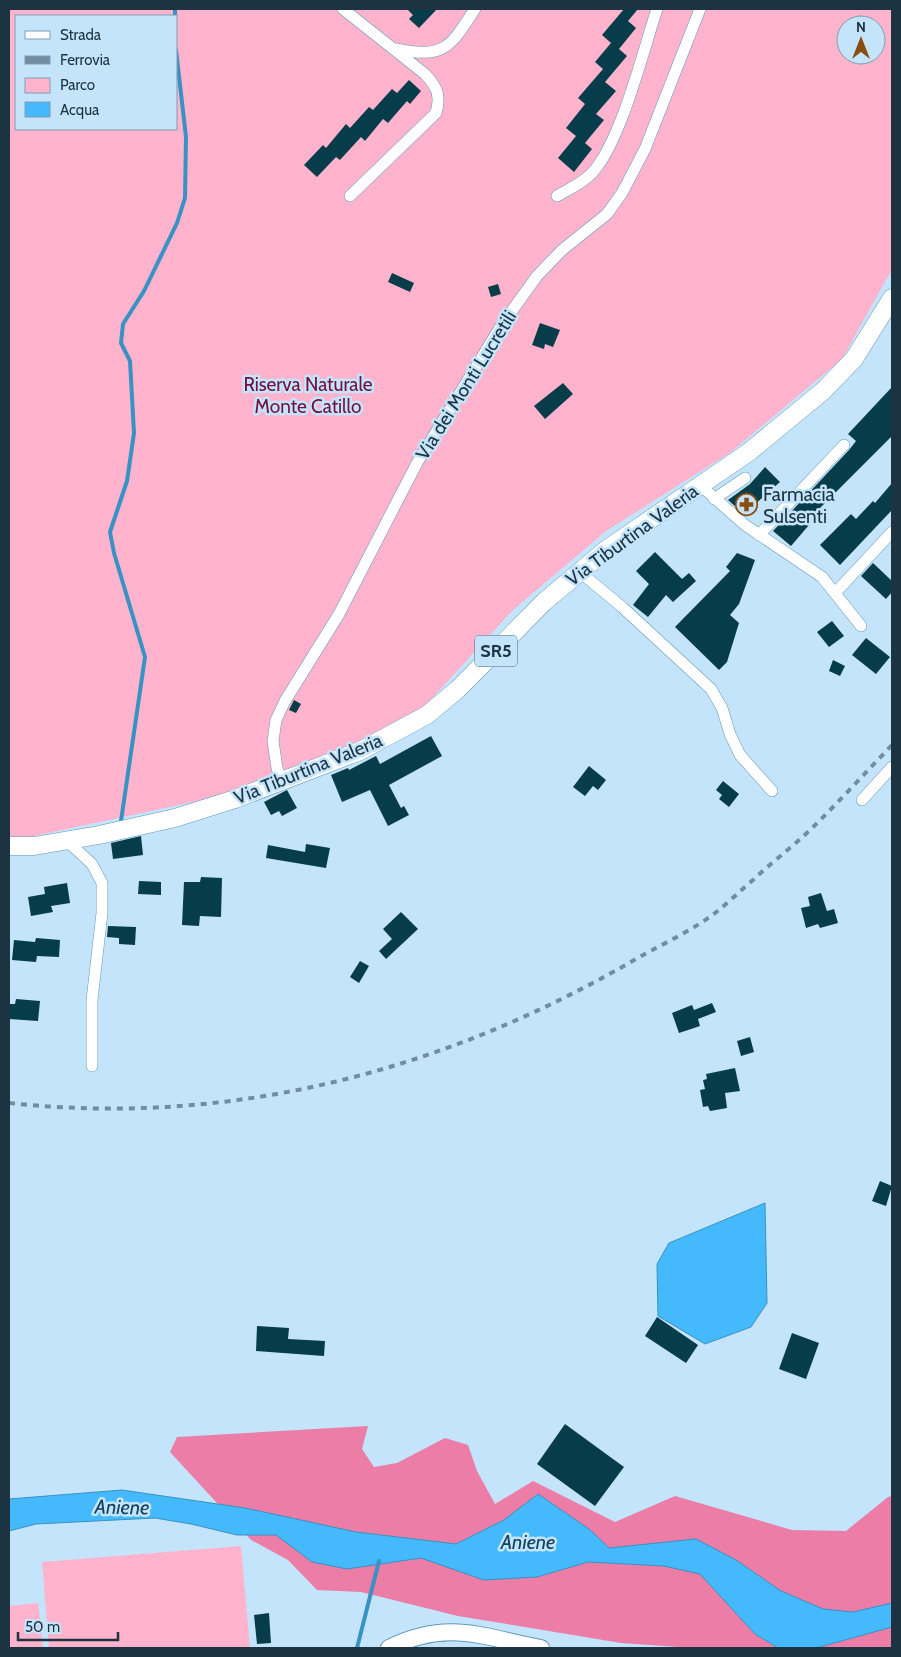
<svg xmlns="http://www.w3.org/2000/svg" width="901" height="1657" viewBox="0 0 901 1657" font-family="Cabin,sans-serif">
	<style>
		.green { fill: #ffb3cc; fill-rule: evenodd }
		.forest { fill: #eb7da6 }
		.water { fill: #44bafc; stroke: #3892c4 }
		.lines { fill: none; stroke-linecap: round; stroke-linejoin: round }
		.stream { stroke: #3892c4; stroke-width: 4 }
		.building { fill: #073d4a }
		.minor-casing { stroke: #6298bb; stroke-width: 12 }
		.secondary-casing { stroke: #6298bb; stroke-width: 18 }
		.primary-casing { stroke: #6298bb; stroke-width: 19 }
		.minor { stroke: #fff; stroke-width: 11 }
		.secondary { stroke: #fff; stroke-width: 16 }
		.primary { stroke: #fff; stroke-width: 18 }
		.rail { stroke: #718d9f; stroke-width: 4; stroke-dasharray: 6 6; stroke-linecap: butt }
		.labels { text-anchor: middle; dominant-baseline: central; stroke-width: 5; stroke-linejoin: round; paint-order: stroke }
		.shield { fill: #c3e4fb; stroke: #4e6879; stroke-width: 1 }
		.shield-label { font-size: 18px; font-weight: bold; fill: #1c3341 }
		.park-label { font-size: 19px; fill: #73103f; stroke: #c3e4fb }
		.street-label { font-size: 19px; fill: #1c3341; stroke: #c3e4fb }
		.poi-label { font-size: 19px; fill: #1c3341; stroke: #c3e4fb; text-anchor: start }
		.water-label { font-size: 20px; font-style: italic; fill: #11415c; stroke: #c3e4fb }
	</style>
	<rect width="100%" height="100%" fill="#c3e4fb"/>
	<path class="green" d="M9,9h883v260l-50,90 -111,93 -125,79 -93,79 -89,97 -83,43 -129,48 -192,41 -11,-3zM16,16h160v113h-160zM846,25h30v30h-30z
		M241,1546l9,102h-201l-7,-86z
		M38,1603l5,45h-33l-1,-42z"/>
	<path class="forest" d="M368,1426l-6,23 12,18 23,-4 48,-25 23,7 9,26 18,33 38,-23 82,41 60,-26 117,34 54,1 42,-34 4,-1v152h-200l-71,-5 -163,-27 -97,-24 -44,-2 -29,-30 -37,-20 -81,-88 7,-15z"/>
	<path class="water" d="M765,1203l2,100 -16,24 -46,17 -47,-28 -1,-52 12,-21z
		M122,1490l123,18 111,24 100,12 48,-24 34,-26 51,35 20,19 87,-9 40,21 45,31 42,18 30,3 39,-9v24l-76,21h-38l-23,-14 -55,-60 -36,-8 -76,-4 -51,15 -53,3 -63,-22 -74,11 -35,-7 -36,-27h-39l-46,-11 -36,-6 -119,6 -27,7v-32z"/>
	<g class="lines">
		<path class="stream" d="M175,9v7
			M121,821l24,-164 -31,-104 -4,-21 17,-51 7,-48 -4,-72 -9,-18 2,-19 21,-33 33,-68 8,-25 1,-61 -10,-87
			M357,1648l22,-87"/>
	</g>
	<path class="building" d="M407,9h30l-18,19 -10,-9 4,-4z
		M624,9h14l-10,12 8,7 -17,21 8,7 -22,26 11,9 -20,23 8,6 -19,23 7,6 -18,23 -16,-14 18,-22 -10,-8 19,-24 -7,-6 25,-29 -8,-7 16,-19 -9,-8z
		M409,80l12,11 -11,13 -3,-3 -19,22 -5,-4 -18,22 -4,-4 -21,23 -4,-3 -19,20 -13,-12 19,-20 3,3 20,-24 4,4 19,-21 4,3 19,-21 5,4z
		M392,273l22,10 -4,9 -22,-10z
		M498,284l3,10 -10,3 -3,-10z
		M540,323l20,7 -7,17 -8,-3 -1,5 -12,-4z
		M563,383l10,11 -28,25 -11,-13z
		M892,387v49l-79,79 2,3 -24,28 -18,-15 76,-81 7,-9 -8,-7z
		M765,467l15,15 -36,32 -16,-14 22,-16z
		M892,483v27l-52,55 -20,-20 31,-31 5,5 17,-18 2,2z
		M655,552l27,27 7,-6 7,8 -23,21 -7,-7 -18,22 -15,-12 16,-21 -13,-13z
		M737,553l18,7 -16,44 -9,11 9,8 -12,39 -8,8 -44,-43 55,-56 -4,-4z
		M873,563l19,18v11l-6,7 -25,-23z
		M832,621l12,15 -15,11 -12,-15z
		M866,638l24,19 -14,17 -24,-19z
		M833,660l12,6 -5,10 -11,-5z
		M294,700l7,4 -5,9 -7,-3z
		M431,736l11,20 -53,29 12,23 3,-2 5,9 -21,11 -18,-36 -28,12 -11,-27 17,-7 1,2 27,-14 4,8z
		M589,766l17,14 -8,10 -5,-4 -8,10 -12,-9z
		M723,781l16,13 -10,13 -10,-8 3,-4 -6,-5z
		M287,790l10,18 -15,8 -3,-5 -8,4 -7,-13z
		M141,836l2,19 -30,4 -2,-16z
		M306,844l24,4 -4,20 -60,-10 2,-13 37,7z
		M201,877l21,1 -1,39 -21,-1 -1,10 -17,-1 2,-43h16z
		M139,881l22,1v13l-23,-1z
		M67,883l3,20 -19,3 2,6 -22,4 -3,-19 17,-3 -1,-7z
		M821,893l6,18 7,-2 4,14 -18,5 -2,-4 -12,4 -5,-20 9,-2 -2,-9z
		M401,912l17,17 -32,30 -7,-8 13,-12 -9,-10z
		M108,926l28,1 -1,18 -16,-1v-6l-12,-1z
		M36,938l24,2 -1,17 -22,-1 -1,6 -24,-2 2,-20 21,2z
		M360,961l9,5 -10,17 -9,-6z
		M16,999l24,2 -2,20 -29,-2v-15h6z
		M712,1003l4,9 -18,7 2,7 -21,7 -7,-20 20,-8 2,5z
		M750,1037l4,15 -13,4 -4,-15z
		M735,1068l5,23 -15,2 2,15 -17,3 -2,-5 -5,1 -3,-17 5,-1 -2,-9 4,-1 -1,-5z
		M880,1181l12,5 -6,20 -14,-5z
		M657,1317l41,28 -12,18 -41,-27z
		M257,1326l32,2 -1,11 37,2 -1,15 -68,-5z
		M792,1333l27,10 -13,36 -27,-10z
		M565,1424l59,43 -29,39 -58,-42z
		M269,1613l2,30 -14,1 -3,-29z"/>
	<g class="lines">
		<defs>
			<path id="minor" d="M343,9l82,65c12,13 16,21 11,39l-86,83
				M396,49c49,10 54,-2 79,-40
				M557,196c12,-7 26,-13 35,-23 29,-31 51,-122 65,-164
				M700,485l45,40 77,52 39,49
				M714,499l31,-21
				M759,535l85,-90
				M580,572l42,35 89,82 11,19 8,26 10,21 32,36
				M836,592l56,-60
				M282,783l-5,-15 -4,-27 3,-21 9,-19 54,-87 78,-151 84,-137 36,-50 25,-26 45,-36 15,-21 23,-44 55,-140
				M862,800l30,-33
				M67,841l25,23 10,19v30l-10,87v66"/>
			<path id="secondary" d="M389,1648c59,-29 93,-11 152,0"/>
			<path id="primary" d="M9,846h25l65,-11 76,-17 60,-19 125,-48 67,-36 31,-26 86,-87 63,-53 142,-97 74,-61 31,-32 38,-61"/>
		</defs>
		<use href="#minor" class="minor-casing"/>
		<use href="#secondary" class="secondary-casing"/>
		<use href="#primary" class="primary-casing"/>
		<use href="#minor" class="minor"/>
		<use href="#secondary" class="secondary"/>
		<use href="#primary" class="primary"/>
		<path class="rail" d="M9,1103c220,24 430,-31 620,-140 27,-16 57,-29 82,-47 15,-11 28,-24 42,-36 18,-17 38,-32 56,-49 29,-28 56,-58 83,-86"/>
	</g>
	<defs>
		<symbol id="pharmacy-ring" viewBox="-11 -11 22 22"><circle r="9.5" fill="#c3e4fb" stroke="#8b4c10" stroke-width="1.5"/><path d="M-2-6h4v4h4v4h-4v4h-4v-4h-4v-4h4Z" fill="#8b4c10"/></symbol>
	</defs>
	<g fill-rule="evenodd">
		<use href="#pharmacy-ring" x="734" y="492" width="25" height="25"/>
	</g>
	<g class="labels">
		<rect class="shield" x="475" y="635.5" width="42" height="31" rx="4"/>
		<g class="shield-label">
			<text x="496" y="651">SR5</text>
		</g>
		<g class="park-label">
			<text x="308" y="384">Riserva Naturale<tspan x="308" dy="22">Monte Catillo</tspan></text>
		</g>
		<g class="street-label">
			<text transform="translate(466 385) rotate(-58)">Via dei Monti Lucretili</text>
			<text transform="translate(632 535) rotate(-36)">Via Tiburtina Valeria</text>
			<text transform="translate(308 769) rotate(-22)">Via Tiburtina Valeria</text>
		</g>
		<g class="poi-label">
			<text x="763" y="494">Farmacia<tspan x="763" dy="22">Sulsenti</tspan></text>
		</g>
		<g class="water-label">
			<text transform="translate(122 1507) rotate(1)">Aniene</text>
			<text x="528" y="1542">Aniene</text>
		</g>
	</g>
	<rect width="901" height="1657" fill="none" stroke="#1c3341" stroke-width="20"/>
	<rect x="15" y="15" width="162" height="115" fill="#c3e4fb" stroke="#809db1"/>
	<rect x="25" y="31" width="25" height="8" fill="#ffffff" stroke="#809db1"/>
	<text x="60" y="40" font-size="15" fill="#1c3341">Strada</text>
	<rect x="25" y="56" width="25" height="8" fill="#718d9f" stroke="#809db1"/>
	<text x="60" y="65" font-size="15" fill="#1c3341">Ferrovia</text>
	<rect x="25" y="78" width="25" height="15" fill="#ffb3cc" stroke="#809db1"/>
	<text x="60" y="90" font-size="15" fill="#1c3341">Parco</text>
	<rect x="25" y="102" width="25" height="15" fill="#44bafc" stroke="#809db1"/>
	<text x="60" y="115" font-size="15" fill="#1c3341">Acqua</text>
	<g transform="translate(861 40)"><circle r="24" fill="#c3e4fb" stroke="#809db1"/>
	<path d="M0-4L9 19L0 12L-9 19Z" fill="#8b4c10"/>
	<text y="-8" font-size="14" font-weight="bold" text-anchor="middle" fill="#1c3341">N</text>
	</g>
	<path d="M18 1632v8h100v-8" fill="none" stroke="#1c3341" stroke-width="2.5"/>
	<text x="25" y="1632" font-size="15" fill="#1c3341" stroke="#c3e4fb" stroke-width="4" paint-order="stroke">50 m</text>
</svg>
